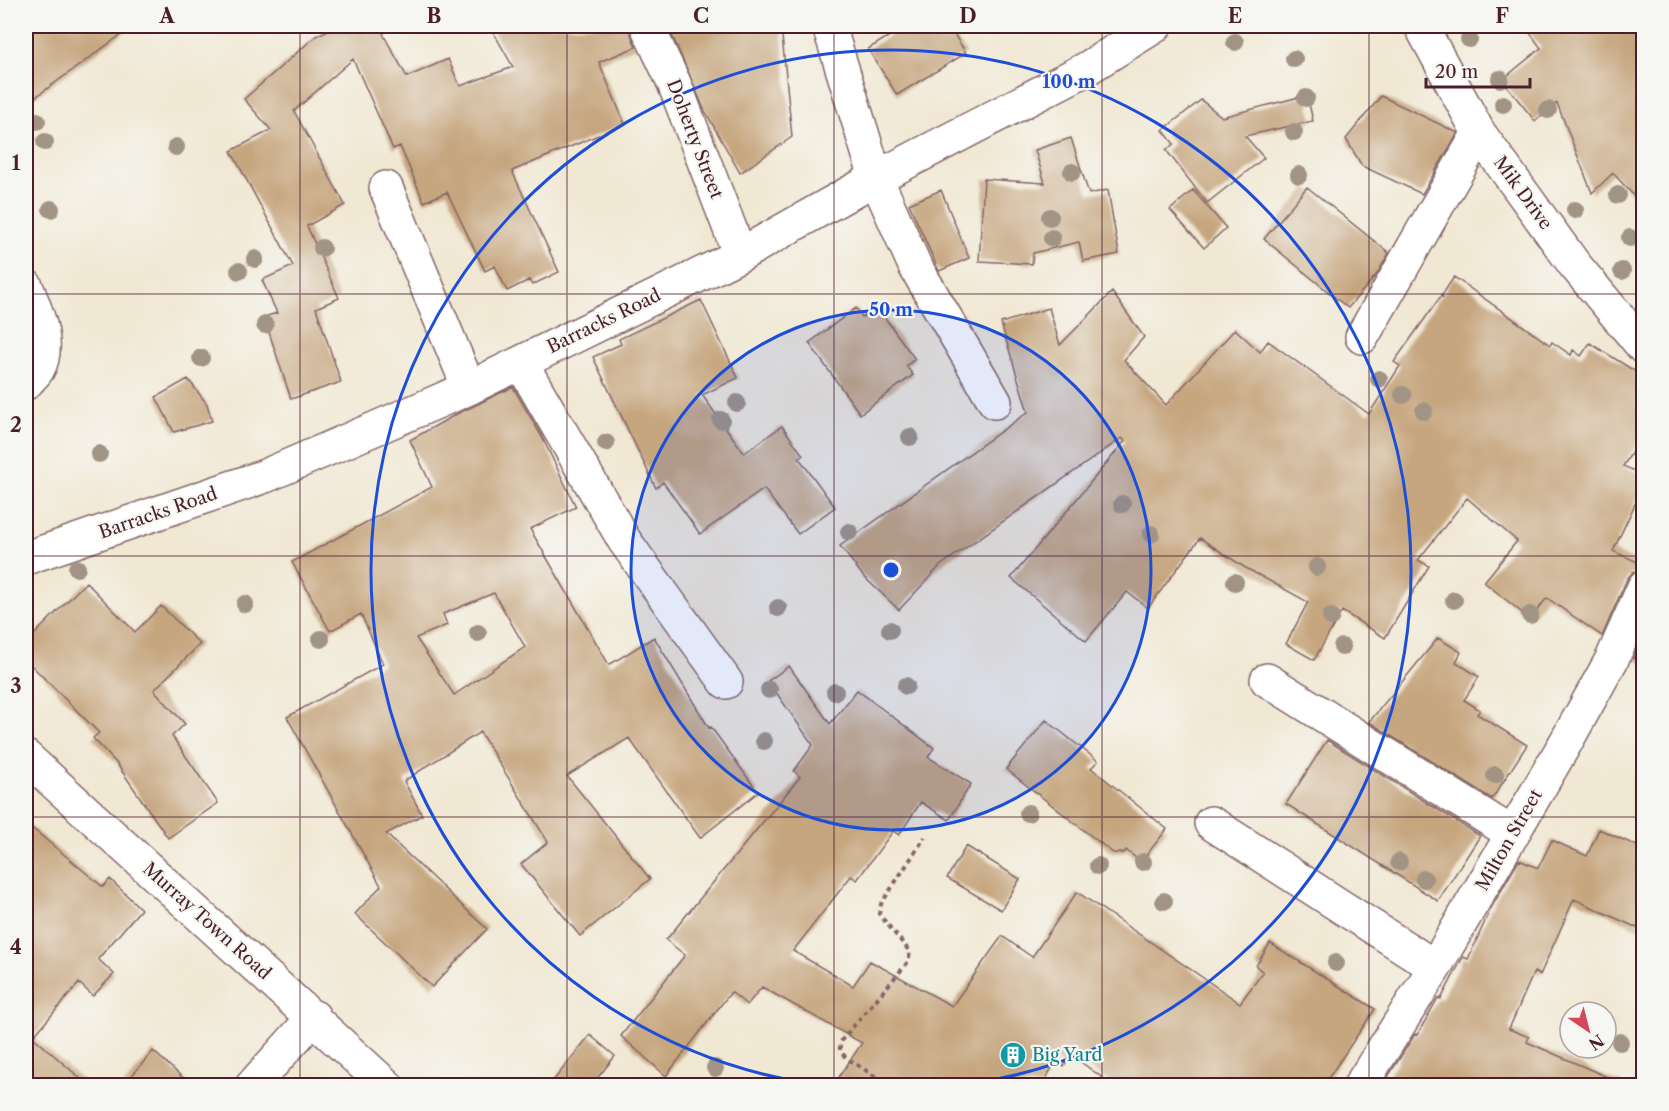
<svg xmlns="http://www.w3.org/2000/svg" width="1669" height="1111" viewBox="0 0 1669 1111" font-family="'Libre Caslon Text',serif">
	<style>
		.building { fill: #c6a67f; fill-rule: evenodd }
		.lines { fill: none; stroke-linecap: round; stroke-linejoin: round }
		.minor-casing { stroke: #846566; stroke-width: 36 }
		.path { stroke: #846566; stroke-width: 4; stroke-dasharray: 4.5 4.5; stroke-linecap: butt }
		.minor { stroke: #fff; stroke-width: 33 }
		.tree { fill: #a19485 }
		.grid { fill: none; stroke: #4a1f2b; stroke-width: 1.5; stroke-opacity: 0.55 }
		.ring { fill: none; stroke: #1d4ed8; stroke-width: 3 }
		.labels { text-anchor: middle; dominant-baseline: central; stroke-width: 4.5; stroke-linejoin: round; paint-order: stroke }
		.street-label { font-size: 18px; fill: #4a1f2b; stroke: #f6f6f2 }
		.culture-label { font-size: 18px; fill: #0d838f; stroke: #f6f6f2; text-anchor: start }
		.centre { fill: #1d4ed8; stroke: #f6f6f2; stroke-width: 3 }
		.ring-label { font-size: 18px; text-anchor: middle; font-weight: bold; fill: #1d4ed8; stroke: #f6f6f2; stroke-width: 4.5; stroke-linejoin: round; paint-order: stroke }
		.neatline { fill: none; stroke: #4a1f2b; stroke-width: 2 }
		.grid-label { font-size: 20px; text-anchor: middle; font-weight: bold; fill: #4a1f2b }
	</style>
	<rect width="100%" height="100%" fill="#f6f6f2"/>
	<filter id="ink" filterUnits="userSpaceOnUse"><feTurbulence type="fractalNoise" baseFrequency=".0167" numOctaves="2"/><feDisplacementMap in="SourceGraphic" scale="12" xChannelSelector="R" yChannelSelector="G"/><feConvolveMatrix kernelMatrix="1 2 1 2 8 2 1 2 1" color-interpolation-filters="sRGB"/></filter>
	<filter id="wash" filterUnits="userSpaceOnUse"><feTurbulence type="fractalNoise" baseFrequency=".008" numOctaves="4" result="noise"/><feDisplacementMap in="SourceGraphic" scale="24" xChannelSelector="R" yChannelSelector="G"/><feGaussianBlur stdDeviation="1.35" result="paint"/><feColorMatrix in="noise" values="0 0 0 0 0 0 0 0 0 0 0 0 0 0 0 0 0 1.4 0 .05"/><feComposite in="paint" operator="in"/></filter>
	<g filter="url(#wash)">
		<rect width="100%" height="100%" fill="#f1e8d4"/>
		<g id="blocks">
			<path class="building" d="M26,26h107l-107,78z
				M336,26h56l-9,8 24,43 41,-18 12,27 53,-19 -23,-41h138l8,21 -37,15 26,62 -113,47 47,101 -27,13 -3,-5 -22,11 -12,-25 -10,5 -38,-79 -23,10 -24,-56 -7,3 -40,-90 -59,52 51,94 -38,21 32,72 -23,10 25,74 -50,17 -27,-82 13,-4 -15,-33 31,-14 -62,-115 40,-21 -27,-31 72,-63z
				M668,26h113l11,111 -52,36 -35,-62z
				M906,26h43l17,27 -69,42 -29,-46z
				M1525,26h119v181l-31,-34 -21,20 -35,-90 -22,18 -33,-41 39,-32z
				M1307,95l6,26 -68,15 19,22 -57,45 -41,-53 8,-6 -11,-14 38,-30 21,17z
				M1381,96l77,37 -36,61 -60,-28 -16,-27z
				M1071,138l18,56 19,-4 11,64 -36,7 -4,-19 -46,11 -1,11 -53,-3 5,-82 61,4 -10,-33z
				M1307,187l82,66 -12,21 -29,34 -84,-69z
				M941,190l28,68 -30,13 -30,-67z
				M1193,190l33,38 -22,20 -34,-38z
				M1454,277l96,68 2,-3 19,13 2,-5 8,6 9,-13 54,34v57l-21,32 21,9v10l-31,66 31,14v4l-11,3 -6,7 -25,57 -55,-38 -17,21 -46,-37 33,-41 -50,-43 -49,62 11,6 -44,72 -43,-27 -28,49 -28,-16 22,-42 -64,-35 -44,-29 -52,70 -21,-16 -41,49 -75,-63 114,-137 -3,-3 -181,127 -42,45 -36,-34 -23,-30 188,-134 -27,-89 48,-15 11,37 52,-53 32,45 -20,23 42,45 69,-76 25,23 8,-11 101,73 31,-48 -6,-4 47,-66 2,2 -1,-3z
				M701,300l37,78 -36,17 42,58 38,-27 21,29 -4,3 36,49 -37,27 -34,-45 -64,45 -37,-52 -7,6 -63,-131 28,-13 -2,-5z
				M877,307l38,52 -9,7 7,9 -53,39 -51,-71 47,-35 6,9z
				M188,379l19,25 5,17 -38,11 -18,-35z
				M513,387l29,50 34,70 -46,22 79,136 45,-28 55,91 2,-1 47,65 -58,46 -71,-100 -62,38 83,103 -70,57 -59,-72 27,-22 -68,-110 -76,49 18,34 -36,19 101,95 -55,58 -77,-73 26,-28 -94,-169 96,-53 -22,-50 -31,17 -38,-69 140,-75 -22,-47 45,-25zM494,593l31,54 -71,48 -38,-57 31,-13 -4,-11z
				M86,582l49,50 26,-26 39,38 -46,46 31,34 -13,12 46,67 -50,35 -51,-74 -24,-26 6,-5 -73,-73v-17z
				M1644,634v31l-11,-7z
				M1438,638l23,14 -5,10 23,15 -15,23 16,10 -3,4 50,31 -35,54 -123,-77z
				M789,666l41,58 27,-34 77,58 -6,9 43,27 -22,36 -28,-18 -22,33 -6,-4 -36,49 -6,-4 -58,75 60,35 17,-25 82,45 50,-70 30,21 45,-65 163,111 23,-31 -7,-6 14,-23 105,66 -52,77h-209l-43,-31 -7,11 -8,-6 -14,26h-209l29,-43 -100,-56 -15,18 -16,-13 -65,84 -45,-40 64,-81 -19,-15 134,-163 -6,-6 19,-26 -45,-64z
				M1046,720l52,41 -7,7 76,61 -26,33 -15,-12 -2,3h-11l-107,-84z
				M1327,740l153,96 -42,65 -152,-97z
				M26,823l77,64 7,-8 31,30 -43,50 16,15 -21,22 -14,-13 -46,54 56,49h-63z
				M1599,829l45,20v82l-70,-32 -34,76 -6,-3 -25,57 20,8 -2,5 101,44h-246l33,-52 2,1 21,-37 3,1 22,-42 5,2 23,-51 28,-48 19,8 14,-28 35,16z
				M966,846l54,33 -19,31 -54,-32z
				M590,1035l25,21 -24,30h-42z
				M153,1051l39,35h-69z"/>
		</g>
	</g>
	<g filter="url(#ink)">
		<use href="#blocks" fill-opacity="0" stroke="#846566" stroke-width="1.5"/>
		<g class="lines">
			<defs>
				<path id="minor" d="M647,26l27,57 66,172
					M829,26l47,152 39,88 80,136
					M1421,26l58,107 95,131 70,84
					M386,188l83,200
					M26,286c9,23 26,58 12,83 -3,5 -9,10 -12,14
					M1362,337l117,-204
					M521,363l103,177 102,142
					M26,558l239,-82 204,-88 271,-133 136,-77 210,-109 69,-43
					M1267,680l246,154
					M26,757l361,329
					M1211,823l224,144
					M252,1086l62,-69
					M1360,1086l75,-119 131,-225 46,-83 32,-72"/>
			</defs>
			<use href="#minor" class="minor-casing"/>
			<path class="path" d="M891,1086l-45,-28 -6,-8v-8l68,-80 2,-10 -31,-38 2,-10 44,-67"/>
			<use href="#minor" class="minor"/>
		</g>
		<g class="tree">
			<circle cx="1469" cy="39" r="9"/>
			<circle cx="1235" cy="42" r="9"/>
			<circle cx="1294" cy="59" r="9"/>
			<circle cx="1500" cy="79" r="9"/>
			<circle cx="1306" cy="98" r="9"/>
			<circle cx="1503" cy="104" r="9"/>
			<circle cx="1548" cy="110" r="9"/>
			<circle cx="37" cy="121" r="9"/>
			<circle cx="1294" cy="132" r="9"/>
			<circle cx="45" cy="142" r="9"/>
			<circle cx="176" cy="147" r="9"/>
			<circle cx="1072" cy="172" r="9"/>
			<circle cx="1299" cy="175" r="9"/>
			<circle cx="1618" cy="195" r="9"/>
			<circle cx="51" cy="209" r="9"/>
			<circle cx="1575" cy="210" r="9"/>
			<circle cx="1050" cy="217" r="9"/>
			<circle cx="1052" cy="238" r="9"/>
			<circle cx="1630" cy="238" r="9"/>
			<circle cx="322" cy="248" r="9"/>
			<circle cx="255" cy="259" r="9"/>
			<circle cx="239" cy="271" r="9"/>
			<circle cx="1622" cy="271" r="9"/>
			<circle cx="265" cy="325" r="9"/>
			<circle cx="201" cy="358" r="9"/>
			<circle cx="1379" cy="379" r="9"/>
			<circle cx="1403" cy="395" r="9"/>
			<circle cx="737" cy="403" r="9"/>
			<circle cx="1424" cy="411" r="9"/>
			<circle cx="721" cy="420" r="9"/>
			<circle cx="910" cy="437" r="9"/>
			<circle cx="606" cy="443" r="9"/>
			<circle cx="99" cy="454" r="9"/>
			<circle cx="1122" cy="504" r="9"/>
			<circle cx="849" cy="532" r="9"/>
			<circle cx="1151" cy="534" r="9"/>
			<circle cx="1317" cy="567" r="9"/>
			<circle cx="77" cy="568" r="9"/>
			<circle cx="1235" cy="582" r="9"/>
			<circle cx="1454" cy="600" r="9"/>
			<circle cx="245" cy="604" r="9"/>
			<circle cx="778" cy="608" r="9"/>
			<circle cx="1530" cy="615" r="9"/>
			<circle cx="1331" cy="617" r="9"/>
			<circle cx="890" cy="630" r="9"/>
			<circle cx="478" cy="633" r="9"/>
			<circle cx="321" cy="639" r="9"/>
			<circle cx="1342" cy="647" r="9"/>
			<circle cx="906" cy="686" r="9"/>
			<circle cx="769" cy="690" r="9"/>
			<circle cx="835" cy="692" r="9"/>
			<circle cx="764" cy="741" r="9"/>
			<circle cx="1495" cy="775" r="9"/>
			<circle cx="1028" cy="813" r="9"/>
			<circle cx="1143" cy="862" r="9"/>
			<circle cx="1399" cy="862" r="9"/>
			<circle cx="1098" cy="866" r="9"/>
			<circle cx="1424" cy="879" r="9"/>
			<circle cx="1164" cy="901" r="9"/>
			<circle cx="1336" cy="963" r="9"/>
			<circle cx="1620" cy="1042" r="9"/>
			<circle cx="715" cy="1068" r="9"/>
		</g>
	</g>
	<path class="grid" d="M300,26v1060M567,26v1060M834,26v1060M1102,26v1060M1369,26v1060M26,294h1618M26,556h1618M26,817h1618"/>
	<circle cx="891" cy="570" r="260" fill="#1d4ed8" fill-opacity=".12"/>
	<g class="ring">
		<circle cx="891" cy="570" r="260"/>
		<path d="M819 1085A520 520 0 1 1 963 1085"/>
	</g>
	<defs>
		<symbol id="building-disc" viewBox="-11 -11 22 22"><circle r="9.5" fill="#0f9aa8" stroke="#f6f6f2"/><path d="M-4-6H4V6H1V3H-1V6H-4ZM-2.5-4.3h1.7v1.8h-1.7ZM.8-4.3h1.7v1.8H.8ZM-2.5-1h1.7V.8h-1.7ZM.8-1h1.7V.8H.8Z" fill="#fff"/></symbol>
	</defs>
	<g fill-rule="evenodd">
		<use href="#building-disc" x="998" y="1040" width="30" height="30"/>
	</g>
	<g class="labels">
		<g class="street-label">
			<text transform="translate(695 139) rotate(69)">Doherty Street</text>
			<text transform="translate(1523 193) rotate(54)">Mik Drive</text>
			<text transform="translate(604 321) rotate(-26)">Barracks Road</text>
			<text transform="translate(158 513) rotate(-19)">Barracks Road</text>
			<text transform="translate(1509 840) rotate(-60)">Milton Street</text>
			<text transform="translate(207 921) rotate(42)">Murray Town Road</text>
		</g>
		<g class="culture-label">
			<text x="1032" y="1055">Big Yard</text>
		</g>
	</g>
	<circle cx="891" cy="570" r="9" class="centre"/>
	<g class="ring-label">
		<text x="1069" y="88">100 m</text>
		<text x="891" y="316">50 m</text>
	</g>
	<rect width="1669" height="1111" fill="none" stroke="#f6f6f2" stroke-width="66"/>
	<g transform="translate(1588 1030) rotate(145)"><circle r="28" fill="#f6f6f2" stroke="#b1a0a2" stroke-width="1.5"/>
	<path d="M0-4.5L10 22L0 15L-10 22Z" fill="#d1495b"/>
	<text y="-9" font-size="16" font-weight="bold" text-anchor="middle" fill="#4a1f2b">N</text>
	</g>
	<path d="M1426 78v9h104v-9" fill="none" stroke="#4a1f2b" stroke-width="3"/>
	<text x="1435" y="78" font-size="18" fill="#4a1f2b" stroke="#f6f6f2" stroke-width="4.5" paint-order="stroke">20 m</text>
	<rect x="33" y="33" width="1603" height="1045" class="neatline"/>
	<g class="grid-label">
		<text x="167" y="23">A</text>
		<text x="434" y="23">B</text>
		<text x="701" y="23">C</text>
		<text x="968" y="23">D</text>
		<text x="1235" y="23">E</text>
		<text x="1502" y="23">F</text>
		<text x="16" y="170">1</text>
		<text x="16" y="432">2</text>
		<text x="16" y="693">3</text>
		<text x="16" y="954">4</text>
	</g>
</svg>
